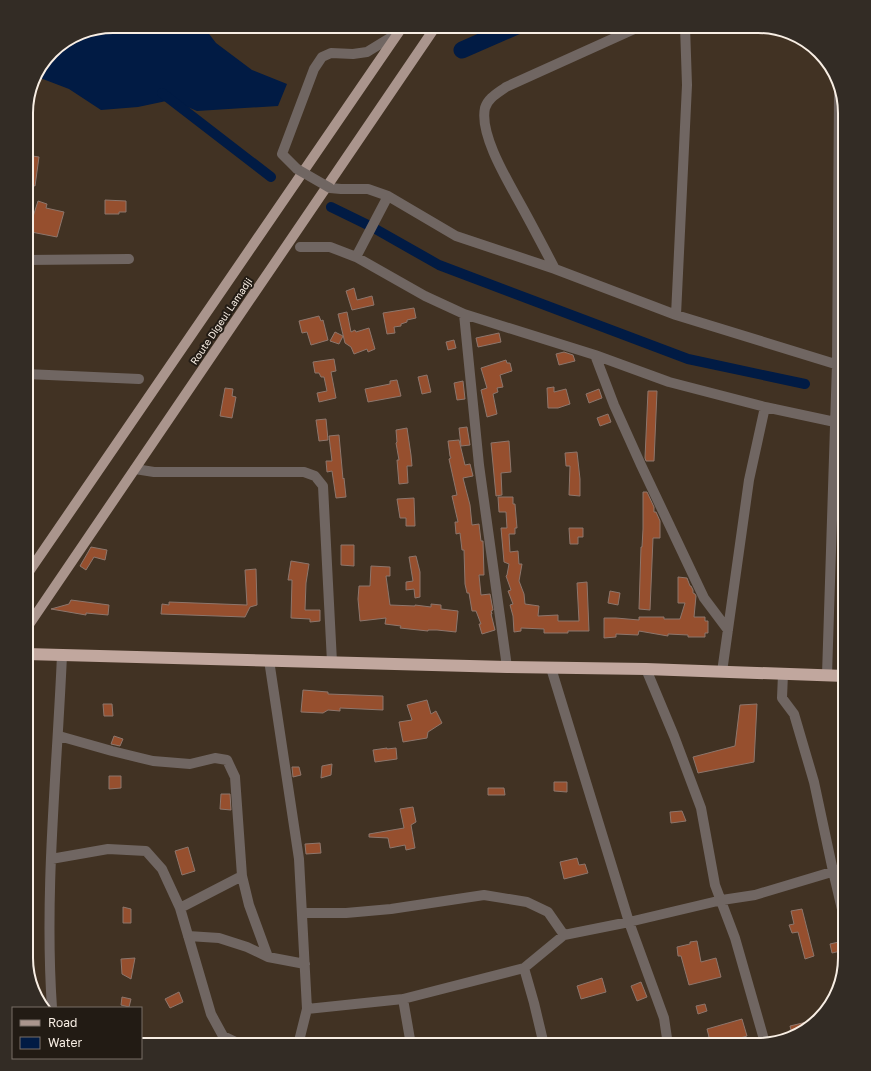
<svg xmlns="http://www.w3.org/2000/svg" width="871" height="1071" viewBox="0 0 871 1071" font-family="'Golos Text',sans-serif">
	<style>
		.water { fill: #011b44 }
		.lines { fill: none; stroke-linecap: round; stroke-linejoin: round }
		.canal { stroke: #011b44; stroke-width: 10 }
		.river { stroke: #011b44; stroke-width: 17 }
		.building { fill: #964f2e; stroke: #8d766c }
		.minor { stroke: #706662; stroke-width: 10 }
		.major { stroke: #aa958d; stroke-width: 10 }
		.highway { stroke: #c1a79e; stroke-width: 12 }
		.minor-bridge { stroke: #706662; stroke-width: 10 }
		.labels { text-anchor: middle; dominant-baseline: central; stroke-width: 4; stroke-linejoin: round; paint-order: stroke }
		.street-label { font-size: 10px; fill: #f8eee4; stroke: #221b14 }
		.rim { fill: none; stroke: #f8eee4; stroke-width: 2 }
	</style>
	<rect width="100%" height="100%" fill="#413223"/>
	<path class="water" d="M114,26h89l13,17 36,27 35,14 -9,22 -81,5 -26,-11 -33,7 -37,3 -32,-21 -34,-13 21,-28 24,-15z"/>
	<g class="lines">
		<path class="canal" d="M162,93l109,84
			M331,207l41,20 67,38 249,94 117,25"/>
		<path class="river" d="M462,50l55,-24"/>
	</g>
	<path class="building" d="M26,155l13,2 -4,29 -8,-2 2,-11h-3z
		M105,200l21,1v11h-7v2h-14z
		M38,201l9,3 -1,4 18,4 -7,25 -31,-6v-9l5,1z
		M354,288l3,12 15,-4 2,9 -22,5 -6,-19z
		M414,308l2,10 -9,2v2l-6,2v2l-7,1 1,6 -8,1 -4,-21z
		M347,312l4,20 4,-2 1,2 13,-4 6,21 -7,3 -1,-3 -13,5 -3,-7 -6,-4 -7,-29z
		M319,316l2,5 2,-1 5,20 -17,5 -4,-13 -5,1 -3,-12z
		M335,332l8,4 -4,8 -9,-3z
		M499,333l2,9 -23,5 -2,-9z
		M454,340l2,8 -8,2 -2,-8z
		M564,352l9,3 2,6 -16,4 -3,-11z
		M334,359l2,12 -5,1 5,26 -17,4 -2,-9 10,-2 -3,-14h-3l-2,-4h-4l-2,-11z
		M506,360l1,3h3l2,8 -12,4 3,12 -6,1 1,4 -5,2 4,20 -10,3 -6,-27 6,-2 -6,-20z
		M427,375l4,17 -9,2 -4,-17z
		M397,380l4,16 -33,6 -3,-13 25,-5v-3z
		M463,381l2,18 -8,1 -3,-17z
		M554,387v5l12,-3 4,15 -12,4h-10l-1,-20z
		M225,388l8,1 -1,7 4,1 -4,21 -12,-2z
		M599,389l3,9 -13,5 -3,-9z
		M648,391h9l-3,70h-8l-1,-3z
		M608,414l3,8 -11,4 -3,-8z
		M326,419l2,21 -9,1 -3,-21z
		M467,427l3,18 -9,1 -2,-18z
		M407,428l4,27 1,11h-5l1,17 -9,1 -2,-24h2l-3,-17 1,-1 -1,-12z
		M339,435l4,44 1,-1 2,19 -10,1 -4,-27 -5,1 -1,-11h6l-3,-25z
		M459,440l6,25 5,-1 3,12 -10,2 7,27 2,20 7,-1 2,17h2l1,34h-5l2,20 9,-1 3,16 -2,1 1,3h-1l4,16 -13,4 -3,-10h2l-5,-13h-4l-3,-18h-2l-2,-9 -1,-34h-2l-2,-17 -4,1 -1,-12h3l-6,-26 5,-1 -8,-36 2,-1 -1,-2 -2,-15z
		M509,441l2,31 -10,1 1,22 -6,1 -5,-53z
		M577,452l3,27v17l-11,-1 1,-29h-4l-1,-13z
		M643,492h4l7,15v5h2l4,9v17h-7l-3,72 -11,-1 2,-62h1l1,-18z
		M498,497h15v7h2l2,24h-2v6h-6l1,18 8,-1 1,13h3l-3,17 5,13 1,10 14,2 -1,10 20,-1v6h21l-2,-38 10,-1 2,49h-21v2h-24v-4l-23,-1v3l-7,1 -1,-16 -3,-11 3,-1 -5,-13 3,-1 -5,-14 1,-1 2,-11 -5,-2 -3,-34h6l-1,-16h-7z
		M414,498l1,28h-9v-8h-6l-3,-19z
		M569,528h14v9h-5v7h-8z
		M341,545h13v21l-13,-1z
		M91,547l16,3 -2,10 -11,-3 -8,13 -6,-4z
		M416,556l4,16v25l-5,1 -1,-9 -8,1v-8l7,-1 -4,-24z
		M291,561l18,3 -3,19 -1,27h15v11l-10,1v-3l-19,-1 1,-38h-4z
		M371,566l19,1v9h-4l4,29 25,1v-1l16,2v-3l10,1v4l17,2 -2,21 -19,-2h-9v1l-28,-3 1,-2 -16,-2 1,-6 -26,3 -2,-22 1,-13h11z
		M256,569l1,36 -7,2 -5,10 -84,-3 1,-10 7,1v-3l78,3 -2,-35z
		M678,577l9,1 3,8h1l2,4v3l2,1 1,2 -2,21h11v4h3v12h-3v4h-17v-2l-20,-1v2l-29,-5 -1,4 -22,-1v3l-12,1v-20h12l23,2v-3h25v2h16l5,-16h-7z
		M610,591l10,2 -2,12 -10,-2z
		M71,600l38,5 -1,10 -22,-2v2l-35,-6 18,-5z
		M303,690l25,2v2l55,2v14l-43,-2v3l-12,-1 -5,3 -22,-1z
		M427,700l4,14 5,-3 6,12 -14,9 -1,6 -24,4 -4,-20 13,-2 -5,-15z
		M103,704h9l1,12h-9z
		M757,704l-3,58 -56,11 -5,-16 42,-11 5,-41z
		M114,736l9,3 -3,7 -9,-2z
		M387,748v1l9,-1 1,11 -22,3 -2,-12z
		M332,764l-1,11 -10,3 1,-12z
		M292,767h7l2,8 -8,2z
		M109,776h12v12l-12,1z
		M554,782h13v10l-13,-1z
		M488,788h16l1,7h-17z
		M221,794h9l1,16 -11,-1z
		M413,807l3,15 -5,3 4,23 -9,2 -1,-5 -15,3 -2,-10 -19,-1v-3l35,-6 -4,-19z
		M682,811l4,10 -15,2 -1,-11z
		M320,843l1,10 -15,1 -1,-10z
		M188,847l7,24 -13,4 -7,-24z
		M577,858l2,7 6,-1 3,9 -24,6 -4,-17z
		M123,907l8,2v14h-8z
		M802,909l12,47 -9,3 -7,-27 -6,1 -3,-8 5,-1 -3,-13z
		M697,941l4,21 15,-4 5,19 -32,8 -8,-29h-3l-1,-9 13,-3v-2z
		M843,941l2,9 -13,3 -2,-9z
		M135,958l-4,21 -9,-5 -1,-15z
		M602,978l4,14 -25,7 -4,-13z
		M641,982l6,15 -10,4 -6,-15z
		M179,992l4,10 -13,6 -5,-9z
		M122,997l9,2 -2,8 -8,-2z
		M705,1004l2,7 -9,3 -2,-8z
		M742,1019l5,17 -30,9h-28l-1,-2 21,-6 -2,-8z
		M815,1020l-9,10 -14,4 -2,-8z"/>
	<g class="lines">
		<path class="minor" d="M297,169l-15,-15 32,-85 8,-12 9,-4 22,1 14,-2 31,-19
			M330,188l11,1h27l20,7 68,40 99,33 121,46 169,52
			M300,247h30l26,10 69,39 39,18 131,41 74,27 96,25 70,15
			M356,257l32,-61
			M26,260l103,-1
			M555,269c-11,-21 -22,-42 -33,-62 -13,-24 -43,-72 -37,-99 3,-10 13,-15 21,-21l135,-61
			M464,314l15,151 28,202
			M676,315l11,-230 -2,-59
			M595,355l19,50 27,60 63,133 24,32
			M26,374l113,5
			M135,469l19,3h150l11,4 8,10 9,176
			M269,660l30,199 8,150 -9,36
			M551,668l78,254 35,96 4,27
			M646,669l28,67 27,72 14,77 20,53 30,105
			M722,672l27,-192 16,-73
			M783,674l-1,24 12,16 20,68 19,89 12,51
			M827,675l10,-311 2,-272
			M59,736l53,15 41,10 37,3 25,-6 12,2 8,17 7,99 7,29 19,52
			M51,859l57,-10 38,2 16,18 18,39 31,106 12,22 19,9
			M180,908l62,-32
			M302,913h44l45,-4 93,-14 43,7 21,10 16,23 65,-13 93,-22 33,-5 90,-27
			M188,936l31,2 28,9 21,10 37,7
			M524,968l10,35 10,42
			M403,999l8,46
			M52,1008c-8,-117 5,-236 10,-353
			M307,1009l96,-10 121,-31 40,-33"/>
		<path class="major" d="M26,576l377,-550
			M26,629l410,-603"/>
		<path class="highway" d="M26,654l481,13 139,2 199,7"/>
		<path class="minor-bridge" d="M297,169l33,19"/>
	</g>
	<g class="labels">
		<g class="street-label">
			<text transform="translate(221 321) rotate(-56)">Route Digeul Lamadji</text>
		</g>
	</g>
	<path d="M0 0H871V1071H0ZM113 33H758A80 80 0 0 1 838 113V958A80 80 0 0 1 758 1038H113A80 80 0 0 1 33 958V113A80 80 0 0 1 113 33Z" fill="#332c25" fill-rule="evenodd"/>
	<path class="rim" d="M113 33H758A80 80 0 0 1 838 113V958A80 80 0 0 1 758 1038H113A80 80 0 0 1 33 958V113A80 80 0 0 1 113 33Z"/>
	<rect x="12" y="1007" width="130" height="52" fill="#221b14" stroke="#786f67"/>
	<rect x="20" y="1020" width="20" height="6" fill="#aa958d" stroke="#786f67"/>
	<text x="48" y="1027" font-size="12" fill="#f8eee4">Road</text>
	<rect x="20" y="1037" width="20" height="12" fill="#011b44" stroke="#786f67"/>
	<text x="48" y="1047" font-size="12" fill="#f8eee4">Water</text>
</svg>
